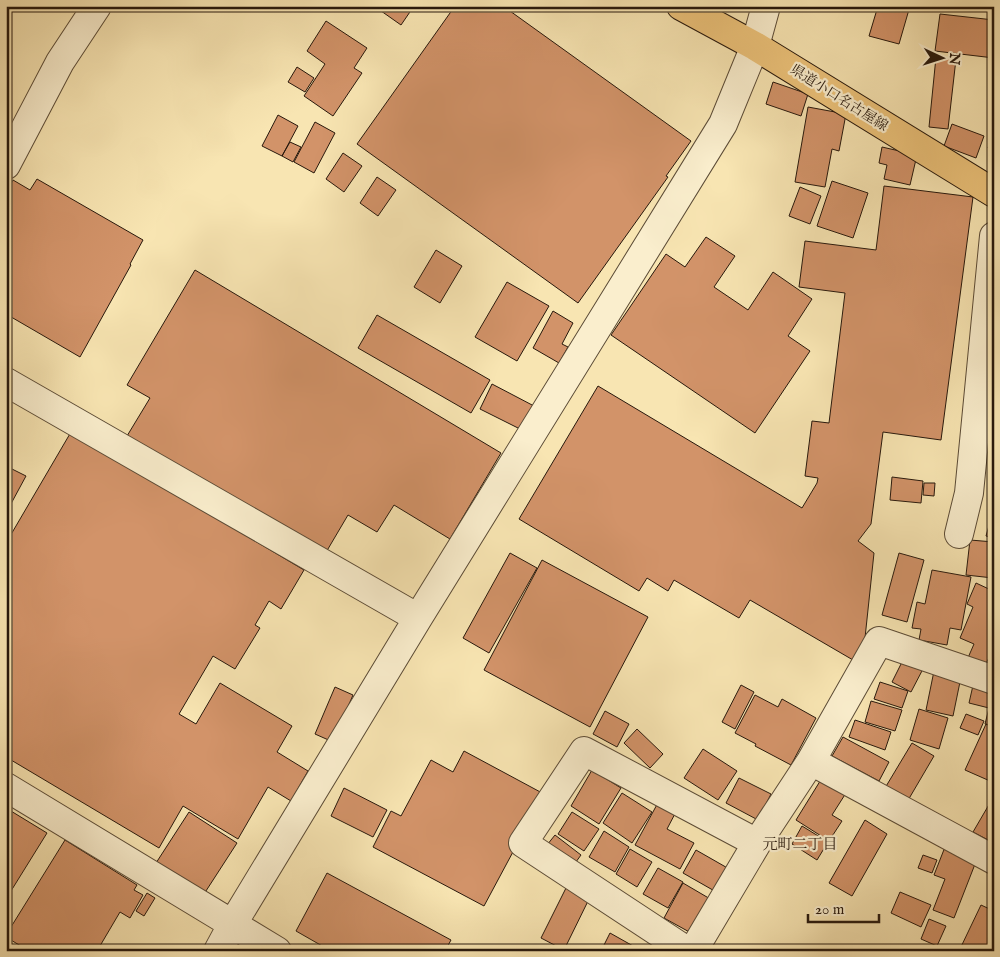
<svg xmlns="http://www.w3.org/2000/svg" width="1000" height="957" viewBox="0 0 1000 957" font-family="'IM FELL English','Noto Serif JP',serif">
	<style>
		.building { fill: #d29369; stroke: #27180c }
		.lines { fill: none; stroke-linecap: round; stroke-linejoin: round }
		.minor-casing { stroke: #5b4b36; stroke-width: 30 }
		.major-casing { stroke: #27180c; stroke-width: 30 }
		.minor { stroke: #faeecd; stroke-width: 28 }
		.major { stroke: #ecc279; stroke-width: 28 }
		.labels { text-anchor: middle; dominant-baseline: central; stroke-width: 4.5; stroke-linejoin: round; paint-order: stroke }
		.street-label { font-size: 14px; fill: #27180c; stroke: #faeecd }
		.neighbourhood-label { font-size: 15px; fill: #27180c; stroke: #faeecd }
	</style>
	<rect width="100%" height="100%" fill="#f8e5b2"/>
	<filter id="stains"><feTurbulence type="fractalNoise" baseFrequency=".004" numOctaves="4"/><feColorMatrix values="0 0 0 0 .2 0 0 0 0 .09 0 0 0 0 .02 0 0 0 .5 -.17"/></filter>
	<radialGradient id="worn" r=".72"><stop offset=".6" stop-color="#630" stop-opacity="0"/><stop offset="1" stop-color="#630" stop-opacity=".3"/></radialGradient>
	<path class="building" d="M374,6h40l-13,19z
		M455,6h48l188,135 -25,35 2,1 -90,126 -221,-159z
		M584,6h12l-3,5z
		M789,6h20l-1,4z
		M878,6h32l-11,38 -30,-8z
		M940,14l54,6v38l-59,-7z
		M326,21l41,27 -13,20 8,5 -29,43 -29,-20 21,-32 -18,-13z
		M936,57l20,2 -8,70 -19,-2z
		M297,67l17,11 -9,14 -17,-10z
		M773,82l35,12 -7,22 -35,-12z
		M808,107l38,7 -7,37 -7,-2 -7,38 -30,-5z
		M278,115l20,11 -16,30 -20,-10z
		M315,122l20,11 -21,40 -20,-11z
		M952,124l32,12 -8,22 -32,-12z
		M994,128v22l-6,-2z
		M290,142l11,5 -8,15 -11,-6z
		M882,147l35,8 -7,30 -26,-6 3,-14 -8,-2z
		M343,153l19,13 -18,26 -18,-13z
		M377,177l19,13 -18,26 -18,-13z
		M37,179l106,61 -13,24 1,1 -51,92 -74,-43v-121l7,-13 17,10z
		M832,181l36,12 -15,45 -36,-12z
		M884,186l89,11 -32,243 -58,-8 -12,92 -13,17 16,12 -9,85 -12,22 -103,-60 -11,18 -65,-38 -6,11 -21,-13 -8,13 -120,-72 79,-133 204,122 15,-25 1,-5 -13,-2 7,-55 17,2 16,-130 -46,-6 6,-46 71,9z
		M800,187l21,9 -11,28 -21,-8z
		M706,237l29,19 -21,31 34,23 25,-38 39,27 -24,37 22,15 -55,82 -144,-98 55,-81 19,13z
		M436,250l26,16 -22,37 -26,-16z
		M195,270l306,183 -51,86 -56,-34 -17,27 -29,-17 -23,39 -198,-118 23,-38 -23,-13z
		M507,282l42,24 -32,55 -42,-24z
		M553,311l20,12 -11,21 6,3 -9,16 -26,-15z
		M377,315l113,65 -19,33 -113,-65z
		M492,384l42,22 -12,24 -42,-21z
		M71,432l233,138 -23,39 -12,-8 -14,24 5,3 -25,41 -22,-13 -34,58 17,10 24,-41 72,43 -15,26 31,19 -17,30 -23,-14 -30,52 -55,-33 -24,42 -153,-91v-214z
		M6,466l20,10 -20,37z
		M892,477l31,4 -2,22 -31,-3z
		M924,483h11l-1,13 -11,-1z
		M994,508v30l-8,-2z
		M970,540l24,2 -1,36 -27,-3z
		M510,553l27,15 -48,85 -26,-15z
		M899,553l25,7 -17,62 -25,-7z
		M542,560l106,57 -58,110 -106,-57z
		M932,570l39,7 -10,53 -11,-2 -3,17 -28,-5 2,-11 -9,-1 5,-26 8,2z
		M976,583l15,7 -2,5 5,2v50l-10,21 -17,-8 7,-16 -14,-6 13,-31 -6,-3z
		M904,658l20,9 -13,25 -19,-10z
		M934,671l27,6 -8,39 -27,-6z
		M974,681l20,5v40l-9,-2 4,-16 -20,-5z
		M880,682l28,9 -6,17 -28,-9z
		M741,685l13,7 -19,37 -13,-7z
		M335,687l18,8 -20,47 -18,-8z
		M755,695l23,12 4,-8 34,19 -25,47 -36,-19 1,-2 -21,-11z
		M871,701l31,9 -7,21 -30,-9z
		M919,709l29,9 -9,31 -29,-9z
		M605,711l24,13 -12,23 -24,-13z
		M966,714l18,7 -6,14 -18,-7z
		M855,720l36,12 -6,18 -36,-13z
		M986,724l8,4v44l-4,9 -25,-11z
		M637,729l26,25 -13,14 -26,-25z
		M843,737l46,25 -10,19 -47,-25z
		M912,743l22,13 -27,46 -22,-14z
		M703,749l34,22 -19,29 -34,-22z
		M464,751l80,43 -60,112 -111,-59 18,-36 10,5 30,-56 22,12z
		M592,770l29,18 -22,36 -28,-18z
		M739,778l32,16 -13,26 -32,-17z
		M822,778l24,15 -14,22 10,6 -13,20 -33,-21z
		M344,788l43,22 -14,27 -42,-21z
		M622,793l30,19 -20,31 -29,-20z
		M994,796v47l-21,-11z
		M660,799l18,9 -11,21 27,14 -14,26 -45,-24z
		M6,808l41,25 -41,66z
		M189,812l48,31 -33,51 -48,-31z
		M572,812l27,17 -15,22 -26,-17z
		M865,820l22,14 -35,62 -23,-13z
		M802,826l26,16 -11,18 -25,-16z
		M604,831l25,16 -14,25 -26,-15z
		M555,835l26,20 -8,11 -26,-21z
		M65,840l72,45 -3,5 9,5 -13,23 -10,-6 -23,39h-68l-23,-14v-2z
		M945,847l32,12 -23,59 -21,-8 12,-31 -11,-4z
		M630,849l22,13 -15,25 -21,-13z
		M696,850l35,20 -13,23 -35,-20z
		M923,855l14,5 -5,13 -14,-5z
		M658,868l25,14 -15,26 -25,-14z
		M327,873l124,67 -6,11h-114l-35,-20z
		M683,883l29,17 -19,34 -29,-16z
		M568,884l23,11 -27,55 -23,-12z
		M900,892l31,13 -10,22 -30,-14z
		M147,893l8,5 -11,18 -8,-5z
		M981,905l13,6v40h-35z
		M929,919l17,7 -9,20 -16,-7z
		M610,933l32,18h-41z"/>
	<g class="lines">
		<defs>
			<path id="minor" d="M6,165l54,-103 37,-56
				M6,382l412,236
				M959,534l10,-41 25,-257
				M994,680l-115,-39 -68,120 183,99
				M6,787l271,164
				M218,951l14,-26 186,-307 305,-494 32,-78 11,-40
				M687,951l-164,-108 61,-92 173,92
				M693,951l64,-108 54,-82"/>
			<path id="major" d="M681,6l74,40 239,147"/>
		</defs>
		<use href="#minor" class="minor-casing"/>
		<use href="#major" class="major-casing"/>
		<use href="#minor" class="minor"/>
		<use href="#major" class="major"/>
	</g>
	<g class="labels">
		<g class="street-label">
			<text transform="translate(839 98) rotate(32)">県道小口名古屋線</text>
		</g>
		<g class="neighbourhood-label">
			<text x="800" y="844">元町二丁目</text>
		</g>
	</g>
	<rect width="1000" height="957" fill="none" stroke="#f8e5b2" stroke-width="25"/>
	<rect x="8" y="8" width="985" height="942" fill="none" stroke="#27180c" stroke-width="2.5"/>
	<rect x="12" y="12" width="975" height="932" fill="none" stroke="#27180c"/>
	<g transform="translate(942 58) rotate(94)" stroke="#faeecd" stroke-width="4" paint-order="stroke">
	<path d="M0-4L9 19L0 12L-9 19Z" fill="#27180c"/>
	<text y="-8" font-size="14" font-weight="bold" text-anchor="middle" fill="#27180c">N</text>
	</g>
	<path d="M808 914v8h71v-8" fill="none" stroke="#27180c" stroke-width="2.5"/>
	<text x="815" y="914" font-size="15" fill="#27180c" stroke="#faeecd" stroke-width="4" paint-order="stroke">20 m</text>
	<rect width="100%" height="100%" filter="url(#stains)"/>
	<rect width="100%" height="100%" fill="url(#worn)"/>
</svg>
